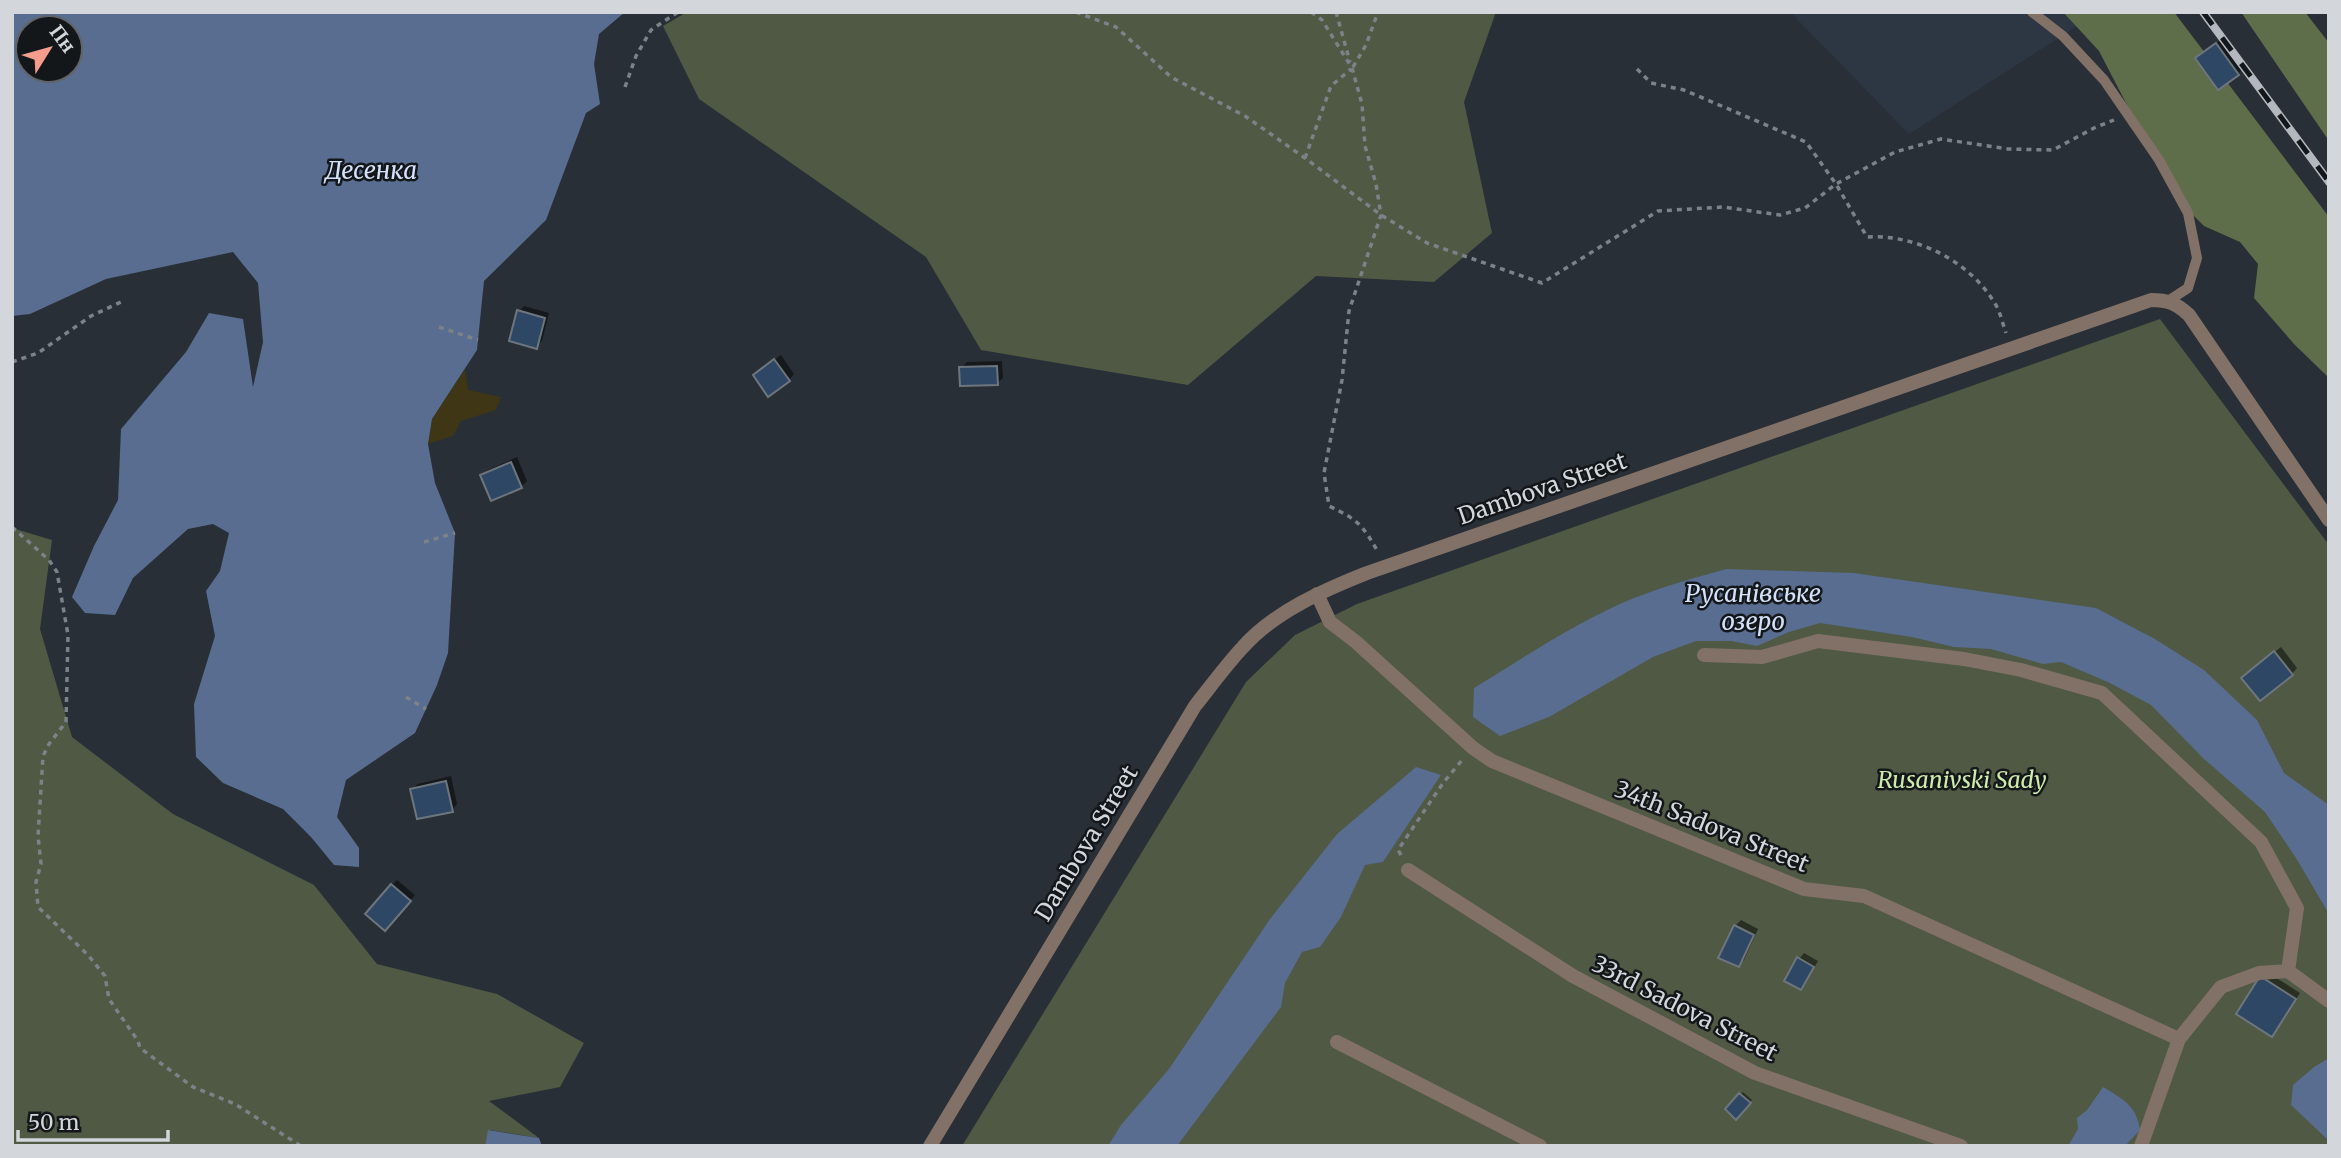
<svg xmlns="http://www.w3.org/2000/svg" width="2341" height="1158" viewBox="0 0 2341 1158" font-family="Merriweather,serif">
	<style>
		.built { fill: #2d3744 }
		.green { fill: #4f5943 }
		.forest { fill: #5e6e4a }
		.sand { fill: #3e3615 }
		.water { fill: #586d8f; fill-rule: evenodd }
		.shadow { fill: #0007 }
		.building { fill: #2d4764; stroke: #6d757d; stroke-width: 2 }
		.lines { fill: none; stroke-linecap: round; stroke-linejoin: round }
		.path { stroke: #7d8288; stroke-width: 3.5; stroke-dasharray: 5 5; stroke-linecap: butt }
		.service { stroke: #827167; stroke-width: 10 }
		.minor { stroke: #827167; stroke-width: 14 }
		.rail-casing { stroke: #b4b8be; stroke-width: 8 }
		.rail { stroke: #14171a; stroke-width: 5; stroke-dasharray: 16; stroke-linecap: butt }
		.labels { text-anchor: middle; dominant-baseline: central; stroke-width: 5; stroke-linejoin: round; paint-order: stroke }
		.street-label { font-size: 23px; fill: #d3d7dc; stroke: #14171a }
		.park-label { font-size: 23px; font-style: italic; fill: #ceebac; stroke: #14171a }
		.water-label { font-size: 24px; font-style: italic; fill: #d3e2f9; stroke: #14171a }
	</style>
	<rect width="100%" height="100%" fill="#292f36"/>
	<path class="built" d="M1790,12h309l-190,122z"/>
	<path class="green" d="M687,12h809l-32,90 28,131 -58,49 -118,-6 -128,109 -207,-35 -55,-93 -227,-158 -36,-73z
		M2160,319l169,226v601h-1367l284,-464 49,-47 62,-31z
		M12,528l40,12 -12,89 32,108 101,77 141,71 63,79 120,30 87,49 -24,44 -71,14 50,37 -50,-8 -4,16h-473z"/>
	<path class="forest" d="M2063,12h111l155,205v161l-35,-34 -40,-46 4,-34 -18,-22 -36,-16 -20,-20 -43,-74 -42,-81z
		M2241,12h64l24,31v98z"/>
	<path class="sand" d="M465,369l3,21 33,7 -5,13 -35,11 -8,15 -25,8 4,-25z"/>
	<path class="water" d="M12,12h613l-26,22 -5,30 6,40 -14,9 -40,107 -62,61 -7,69 -45,69 -4,25 7,39 20,50 -7,120 -11,32 -22,48 -69,47 -9,37 22,31v19l-25,-2 -23,-28 -28,-28 -60,-26 -27,-26 -2,-53 21,-68 -9,-45 14,-20 9,-38 -16,-9 -25,5 -55,49 -18,37 -30,-2 -13,-16 22,-51 24,-46 3,-71 65,-77 23,-39 34,6 10,68 10,-45 -5,-59 -25,-31 -127,27 -76,35 -18,2zM28,28h42v42h-42z
		M1727,569l127,4 242,35 59,31 49,31 53,50 27,53 45,32v109l-33,-56 -31,-46 -61,-53 -53,-54 -41,-22 -49,-21 -18,2 -52,-15 -37,-2 -42,-10 -92,-14 -31,9 -32,14 -26,-5h-35l-43,16 -104,60 -49,19 -27,-19 1,-29c52,-32 104,-67 160,-90 31,-12 62,-21 93,-29z
		M1416,767l25,8 -58,87 -18,3 -24,52 -21,30 -18,5 -17,31 -4,24 -104,139h-69l13,-21 48,-56 101,-150 67,-85z
		M2329,1058v83l-38,-36 2,-20 21,-18z
		M2103,1087c20,12 34,19 37,43l-15,16h-57l10,-17 -1,-11 10,-8z
		M488,1130l51,8 3,8h-57z"/>
	<path class="shadow" d="M2222,39l21,29 -5,6 -41,-16z
		M524,306l25,7 -7,28 -6,6 -17,-36z
		M781,355l13,19 -5,6 -28,-10z
		M1002,361l1,17 -6,5 -36,-15 6,-6z
		M517,457l10,24 -6,6 -39,-12 6,-5z
		M2281,647l16,21 -5,6 -43,-2z
		M451,776l6,28 -5,6 -40,-21 6,-5z
		M397,880l18,15 -24,28 1,-38z
		M1741,920l17,9 -14,31 -6,5 -3,-39z
		M1804,953l14,8 -12,21 -6,6 -1,-29z
		M2267,972l33,21 -23,36 -39,-16z
		M1743,1092l9,8 -16,17 -9,-8z"/>
	<path class="building" d="M2216,43l23,32 -21,15 -23,-32z
		M517,310l28,8 -8,31 -28,-8z
		M774,359l16,22 -22,16 -15,-22z
		M997,366l1,19 -38,1 -1,-19z
		M511,462l11,26 -31,13 -11,-26z
		M2274,651l19,24 -33,26 -19,-23z
		M446,781l7,31 -36,7 -7,-30z
		M391,884l20,17 -26,30 -20,-17z
		M1734,925l20,10 -15,32 -21,-9z
		M1797,957l17,10 -13,23 -17,-9z
		M2260,976l36,23 -24,38 -36,-23z
		M1739,1093l12,10 -15,17 -11,-11z"/>
	<g class="lines">
		<path class="path" d="M1076,12l40,15 55,50 74,39 60,42 76,57 46,28 115,40 116,-72 65,-4 57,8 25,-7 31,-24 59,-32 46,-13 67,10 45,1 41,-22 20,-8
			M1311,12l11,8 30,48 10,36 3,42 11,38 5,31 -32,96 -7,69 -18,93 5,33c29,14 33,18 49,46
			M1336,12l14,50
			M1353,67l13,-22 12,-33
			M1637,69l14,14 33,7 122,52 30,42 31,53c50,-3 105,25 130,70 4,8 6,18 9,26
			M625,87l11,-31 15,-26 27,-18
			M1305,158l26,-72 20,-17
			M439,327l39,13
			M12,362l26,-9 53,-37 32,-15
			M12,527l37,33 8,12 11,63 -2,87 -17,22 -6,12 -5,80 3,28 -5,18 2,25 50,48 17,21 4,23 29,42 2,7 53,39 42,17 66,42
			M424,542l31,-9
			M406,697l20,12
			M1401,855l-3,-5 45,-67 20,-24"/>
		<path class="service" d="M2032,12l31,24 41,44 55,80 29,53 9,45 -9,30 -20,13"/>
		<path class="minor" d="M1317,594l13,28 26,20 117,106 19,13 312,128 60,7 315,143
			M1704,655l58,2 56,-16 146,18 57,11 81,23 159,149 36,66 -9,63
			M1408,870l165,106 182,97 206,73
			M1337,1042l203,104
			M930,1146l265,-440c16,-20 31,-41 48,-59 31,-35 81,-57 124,-74l784,-273c17,0 25,3 38,15l140,205
			M2141,1146l38,-107 42,-52 38,-14 29,-2 41,30"/>
		<defs>
			<path id="rail" d="M2203,12l126,170"/>
		</defs>
		<use href="#rail" class="rail-casing"/>
		<use href="#rail" class="rail"/>
	</g>
	<g class="labels">
		<g class="street-label">
			<text transform="translate(1542 488) rotate(-19)">Dambova Street</text>
			<text transform="translate(1712 826) rotate(22)">34th Sadova Street</text>
			<text transform="translate(1086 843) rotate(-59)">Dambova Street</text>
			<text transform="translate(1685 1008) rotate(27)">33rd Sadova Street</text>
		</g>
		<g class="park-label">
			<text x="1962" y="779">Rusanivski Sady</text>
		</g>
		<g class="water-label">
			<text x="371" y="170">Десенка</text>
			<text x="1753" y="593">Русанівське<tspan x="1753" dy="28">озеро</tspan></text>
		</g>
	</g>
	<rect width="2341" height="1158" fill="none" stroke="#d3d7dc" stroke-width="28"/>
	<g transform="translate(49 49) rotate(53)"><circle r="33" fill="#14171a" stroke="#606468" stroke-width="2"/>
	<path d="M0-5L12 26L0 18L-12 26Z" fill="#f49d8c"/>
	<text y="-10" font-size="19" font-weight="bold" text-anchor="middle" fill="#d3d7dc">Пн</text>
	</g>
	<path d="M18 1130v10h150v-10" fill="none" stroke="#d3d7dc" stroke-width="3.5"/>
	<text x="28" y="1130" font-size="21" fill="#d3d7dc" stroke="#14171a" stroke-width="5" paint-order="stroke">50 m</text>
</svg>
